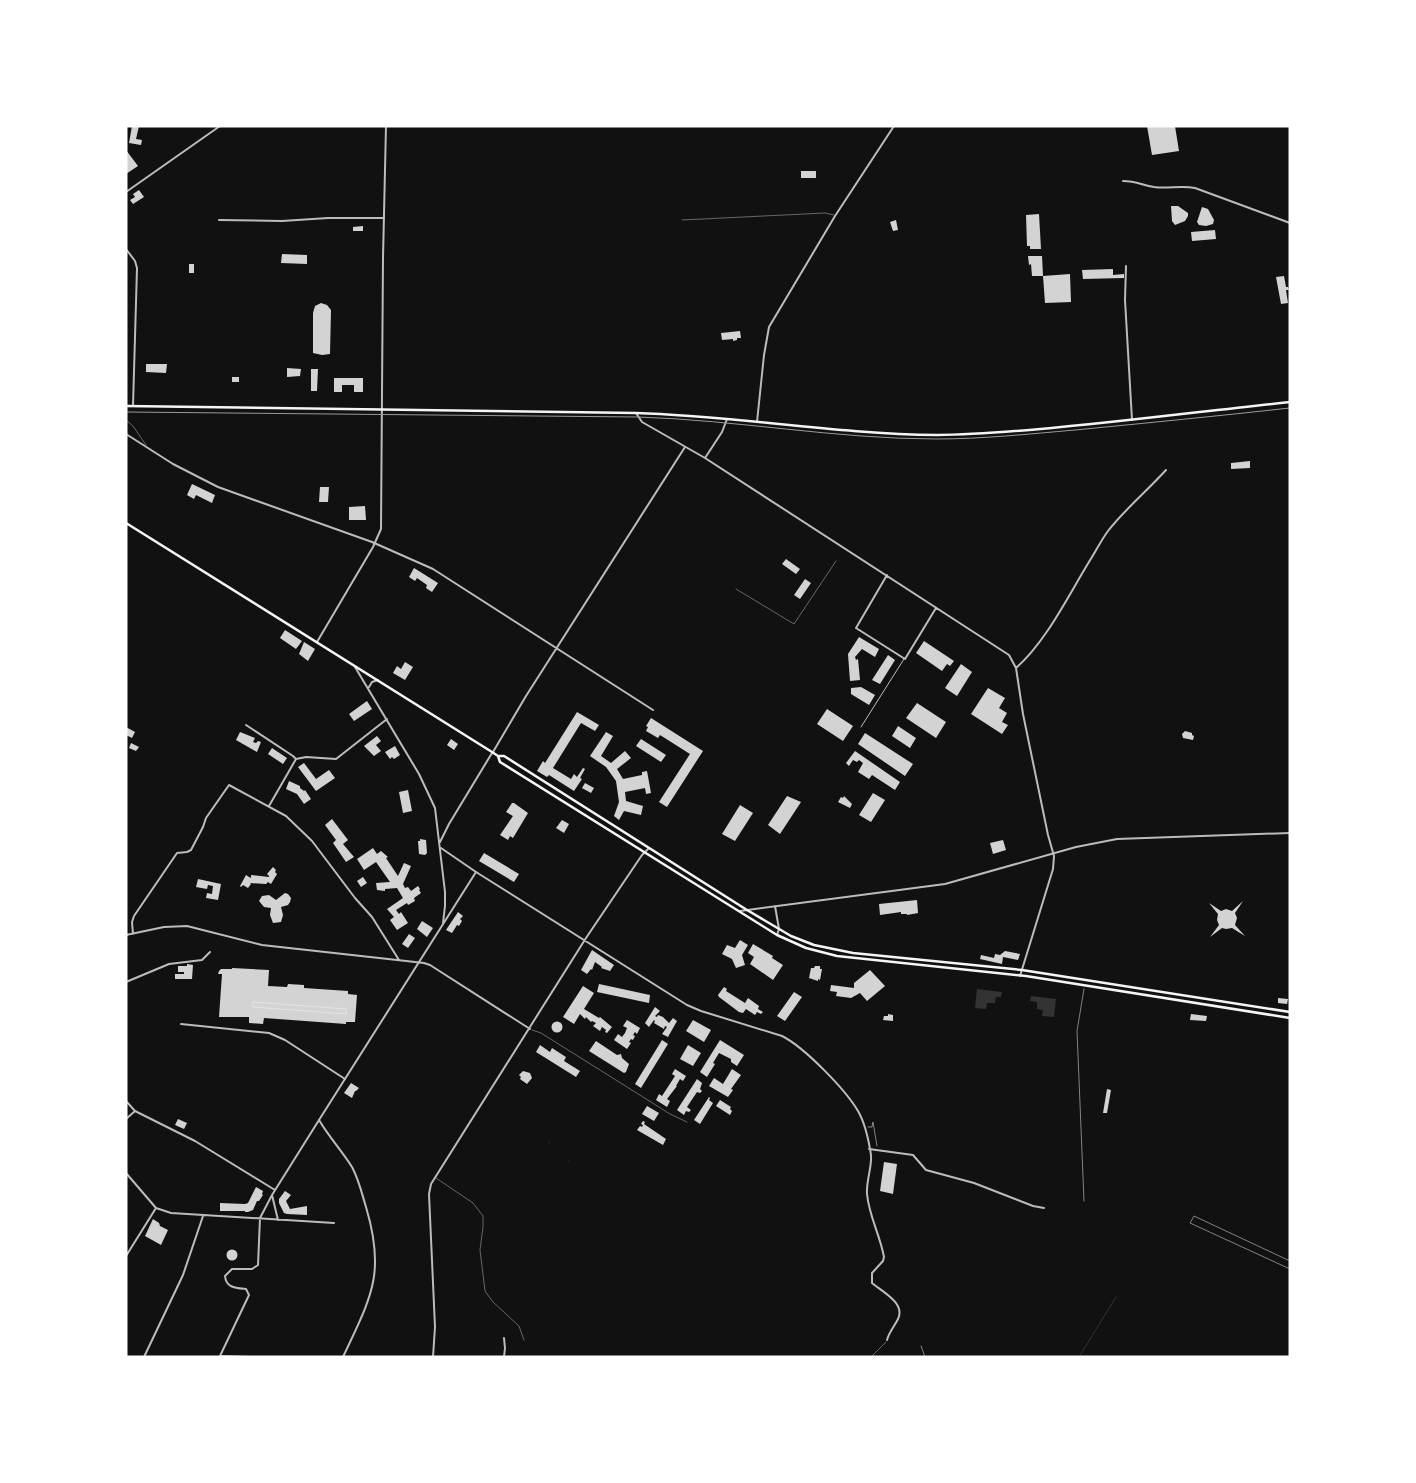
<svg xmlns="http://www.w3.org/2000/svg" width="1416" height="1483" viewBox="0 0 1416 1483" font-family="Literata,serif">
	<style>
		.water { fill: #333 }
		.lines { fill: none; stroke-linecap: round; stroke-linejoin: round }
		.stream { stroke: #333; stroke-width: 1 }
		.building { fill: #d3d3d3 }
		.path { stroke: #f5f5f5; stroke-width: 0.5 }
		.service { stroke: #bcbcbc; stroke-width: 0.5 }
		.pedestrian { stroke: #bcbcbc; stroke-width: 1 }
		.minor { stroke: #bcbcbc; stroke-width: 2 }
		.tertiary { stroke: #bcbcbc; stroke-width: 2 }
		.secondary { stroke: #f5f5f5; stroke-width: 2.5 }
		.tram { stroke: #9a9a9a; stroke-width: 1 }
	</style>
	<rect width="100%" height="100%" fill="#111"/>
	<path class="water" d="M977,989l25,3 -1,5h-5l-1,6h-8l-1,6 -11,-1z
		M1031,996l25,3 -2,18 -12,-1 1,-6 -6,-1v-7l-7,-1z"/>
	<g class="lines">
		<path class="stream" d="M549,1143v-1
			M569,1162v-1
			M1079,1357l37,-60"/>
	</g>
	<path class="building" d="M132,126h7l-3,13 6,1 -1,5 -12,-2z
		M1147,126h28l4,25 -27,4z
		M126,150l12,16 -12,8z
		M801,171h15v7h-15z
		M139,190l5,7 -11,7 -3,-4 5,-3 -2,-3z
		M1171,206h7l10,7v3l-3,5 -10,4 -3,-4z
		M1202,207l6,2 6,11 -1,4 -7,2 -7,-1 -2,-3z
		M1039,214l2,35h-11v-3h-3l-1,-31z
		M896,220l2,10 -5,1 -3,-9z
		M363,226v5h-10v-4z
		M1215,230l1,9 -24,2 -1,-9z
		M282,254l25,1v9l-26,-1z
		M1028,256h14l1,20h-11l-1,-12 -2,1z
		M189,264h5v9h-5z
		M1113,269v6l11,-1v4l-41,1 -1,-9z
		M1070,274l1,28 -26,1 -2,-27z
		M1284,276l2,11h2l1,3h-3l2,13 -7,1 -5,-27z
		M321,303l6,2 4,5 -1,44 -8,1 -9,-2v-40l2,-7z
		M740,331l1,7h-4v2l-4,1v-2l-11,1 -1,-7z
		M146,364h21l-1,9 -20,-1z
		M287,368l14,1 -1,7 -13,1z
		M311,369h7l-1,22h-6z
		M232,377h7v5h-7z
		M334,378h29v14h-9v-7h-12v7h-8z
		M1250,461v7l-19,1v-6z
		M192,484l23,11 -3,8 -16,-8 -2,4 -7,-4z
		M320,487h9l-1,15h-9z
		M365,506l1,14h-17v-13z
		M786,559l14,10 -4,5 -14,-10z
		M414,568l24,15 -6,9 -6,-4 1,-3 -10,-7 -2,3 -6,-4z
		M805,579l6,4 -11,16 -6,-4z
		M285,630l17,11 -6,8 -16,-11z
		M859,637l20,12 -4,8 -13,-8 -7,8 1,3 2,-1 2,21 -10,1 -2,-27z
		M924,641l30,20 -4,5 -3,-2 -5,7 -26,-18z
		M304,642l11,7 -7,12 -9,-7z
		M888,655l7,5 -15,24 -8,-4z
		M405,662l8,5 -8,13 -12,-7 4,-7 4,3z
		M961,664l11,8 -15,24 -12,-8z
		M861,687l14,8 -6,10 -18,-11v-6z
		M988,688l17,10 -6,10 8,5 -5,9 6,3 -6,9 -31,-20z
		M367,701l5,8 -18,12 -5,-7z
		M917,703l29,19 -10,16 -30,-20z
		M827,709l26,17 -10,15 -26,-17z
		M577,712l22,13 -4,6 -14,-8 -28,45 18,11 3,-5 3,3 6,-9 2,1 -5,9 2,1 -8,12 -25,-16 -2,2 -10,-6 6,-10 2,2z
		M651,718l52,33 -36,56 -8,-5 31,-48 -30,-19 -2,3 -12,-7 2,-4 -2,-1z
		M898,726l18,12 -6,10 -18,-12z
		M126,727l9,5 -3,6 -6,-3z
		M1185,731l7,2v2l2,1 -1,4 -10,-2 -1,-4z
		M240,732l15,6 -2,4 3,1 2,-2 3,1 -4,10 -21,-12z
		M606,732l7,4 -12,20 10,7 14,-12 6,7 -14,11 6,10 19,-4v-3l5,-1 4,22 -5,1 -1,-6 -20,4 1,9 17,5 -2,9 -17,-4 -5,9 -5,-4 5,-14 -3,-21 -10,-14 -16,-11z
		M865,733l48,31 -8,12 -47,-32z
		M377,736l4,5 -5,4 5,6 -7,5 -10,-10z
		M451,739l7,5 -4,6 -7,-5z
		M641,739l25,16 -5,7 -25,-16z
		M131,743l8,4 -3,4 -7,-3z
		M395,746l5,9 -6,4 -2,-2 -2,2 -5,-7z
		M272,748l15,10 -4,6 -15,-10z
		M855,751l45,31 -5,8 -23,-15 -3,4 -11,-7 5,-9 -4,-3 -2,2 -4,-2 -4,6 -3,-3z
		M304,763l12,16 13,-9 6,8 -19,13 -18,-24z
		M289,781l11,5v2l4,3 1,-1 6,9 -7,5 -7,-10 -11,-5z
		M585,783l9,5 -3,5 -9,-5z
		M408,790l4,21 -9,2 -4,-21z
		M873,793l12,7 -14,22 -12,-7z
		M787,796l14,6 -21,32 -12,-9z
		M844,796l8,8 -2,4 -12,-6 3,-5 2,1z
		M512,803h2l14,10 -15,25 -3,-2 -2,4 -8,-5 13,-19 -7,-4z
		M740,805l13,8 -18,28 -13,-7z
		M332,819l16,21 -5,4 11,13 -8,5 -13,-19 3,-3 -11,-15z
		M562,820l7,4 -5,9 -8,-5z
		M420,839l6,1 1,13 -2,2 -6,-1 -1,-13h2z
		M1003,840l3,10 -13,4 -3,-11z
		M373,848l4,6 4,-3 7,6 -2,1 12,18 6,-13 7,3 -8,18 2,4 3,-1 3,4 7,-5 2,3 -1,1 2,3 -7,5 1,3 -7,4 -1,-2 -11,7 3,4 2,-2 7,11 -11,7 -7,-10 4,-3 -7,-8 16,-11 -6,-10 -12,1v2l-8,-1 -1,-7 14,-1 -14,-20 -12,8 -7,-11z
		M484,853l35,21 -5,8 -35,-21z
		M273,867l3,3 -1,2 2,2 -6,10 -3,-2 -2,2 -16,-1 1,1 -3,4 -5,-3 -2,2 -1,-1 6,-11 3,2 2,1v-3l18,2v-1l-2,-2z
		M363,877l4,6 -6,4 -4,-6z
		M198,879l23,5 -3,16 -12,-2 1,-5 5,1 1,-8 -5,-1 -1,4 -11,-2z
		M285,893l3,1 3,4 -1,4 -2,3 -7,2 2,8 -2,7 -8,1 -3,-8 1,-7 -7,-1 -5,-6 3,-5 7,-1 7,5z
		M917,900l1,13 -11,2v-1h-6v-2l-21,3 -1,-11z
		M1243,901l-8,12 2,5 -2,7 10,11 -13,-8 -6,1 -4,-1 -12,9 9,-12 -2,-5 1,-6 -9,-11 12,8 5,-2 6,2z
		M458,912l5,4 -3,3 2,2 -3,5 -2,-1 -5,8 -6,-3z
		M422,921l11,7 -6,9 -10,-8z
		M409,934l6,4 -7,10 -6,-4z
		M740,940l8,5 -6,10 3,10 -9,3 -4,-9 -10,-5 5,-9 8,3z
		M753,944l20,12 -1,2 11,7 -10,15 -23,-16 4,-7 -6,-4z
		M592,950l22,15 -4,6 -9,-3 1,-1 -7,-5 -3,8 -1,-1 -4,5 -6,-4z
		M1005,951l15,3 -2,6 -15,-3 -1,7 -22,-5 1,-4 13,3 1,-4 5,1z
		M187,964l6,1 -1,14h-17v-5h9v-2h-6v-6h9z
		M815,966h5v3h2l-2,11 -2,-1v2l-9,-3 2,-10h3z
		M232,968l37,2 -1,16 19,1 1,-3 16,1v3l44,3v3l9,1 -2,27h-9v2l-82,-6 -1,6 -14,-1v-6h-30l3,-43h-4l1,-3 2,-2h11z
		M870,970l15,16 -18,15 -7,-8 -9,5 -15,-2 1,-4 -7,-1 1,-6 23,3v-5z
		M599,984l51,11 -1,8 -52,-11z
		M583,986l11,7 -10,16 15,9 1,-1 12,10 -5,6 -2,-1 1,-2 -4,-3 -2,4 -7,-5 3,-3 -4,-2 -1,1 -5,-5 -1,2 -5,-5 -6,10 -11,-7z
		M724,987l3,2 -1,2 19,12 3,-5 11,8 -1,3 5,3 -2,2 -4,-2 -2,3 -9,-6 -3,4 -4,-1 -20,-15 -1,-2z
		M794,992l8,5 -17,24 -8,-5z
		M1278,998l10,1 -1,5 -9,-1z
		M655,1007l5,4 -5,5 2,1 1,-2 5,2 6,6 4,-5 4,3 -9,16 -6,-3 5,-7 -2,-1 -1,3 -10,-6 1,-2 -1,-1 -5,7 -4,-4z
		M888,1014l5,1v6l-10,-1 1,-4h4z
		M1191,1014l16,2 -1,5 -16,-1z
		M627,1020l13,8 -3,6 -2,-2 -2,3 2,1 -2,4 -2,-1 -2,3 2,1 -4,6 -13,-9 4,-6 4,3 3,-4 2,-5 -4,-2z
		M693,1020l18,10 -7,12 -18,-11z
		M551.5 1027a5.5 5.5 0 1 1 11 0a5.5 5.5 0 1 1-11 0Z
		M662,1040l6,4 -27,44 -6,-4z
		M720,1040l24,15 -7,11 -6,-4v-3l-12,-6 -6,10 2,1 -8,13 -7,-5z
		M596,1041l21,14 4,-1 1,4 7,6 -3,8 -2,1 -35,-22z
		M540,1045l10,7 2,-4 14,9 -2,4 16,10 -4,6 -40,-25z
		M688,1045l13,8 -8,13 -13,-7z
		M675,1069l11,7 -3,5 -3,-2 -4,7h1l-10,13 3,2 -3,6 -11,-7 3,-6 3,2 13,-20 -3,-2z
		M732,1069l9,6 -10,14 2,1 -5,7 -19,-11 5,-8 9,6z
		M523,1071l7,2 2,5 -5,6 -7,-5 1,-2 -2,-2z
		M697,1079l5,4 -2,6 2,2 -2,2 -3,-1 -10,15 4,3 -2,2 -3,-1 -2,4 -7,-5z
		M351,1083l8,5 -3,3h-1l-3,7 -8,-5z
		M1107,1089l4,1 -4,23h-4z
		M709,1097l1,1 -1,2 4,3 -13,21 -6,-4z
		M720,1100l11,7 -1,2 2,2 -2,4 -14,-9z
		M647,1106l12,7 -5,8 -12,-7z
		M178,1119l9,4 -3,6 -9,-4z
		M643,1121l2,1 -1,2 22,15 -3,6 -26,-15 3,-4 2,1 1,-2 -2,-1z
		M884,1162l13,2 -4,30 -13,-3z
		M256,1187l7,4 -1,3 1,1 -4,6h-2l-4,9 -5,2h-3v-1h-25v-8l25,1 3,-1z
		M285,1191l6,4 -5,6 4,8 17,-3v9l-20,-1 -3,-1 -5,-10v-4z
		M153,1219l6,4 1,3 8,4 -7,15 -16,-9z
		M226.5 1255a5.5 5.5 0 1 1 11 0a5.5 5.5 0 1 1-11 0Z"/>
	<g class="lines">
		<path class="path" d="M1084,989l-7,42 7,170
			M253,1002l93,7v5l-93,-7z
			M868,1127h4l1,-5 4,24
			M1290,1261l-96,-45 -4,7 100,46
			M921,1346l4,11"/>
		<path class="service" d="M682,220l143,-7 9,2
			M126,420l7,6 13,19
			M736,589l58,35 42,-63
			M532,1030l9,3 129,81 17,8
			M436,1178l37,25 10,13v11l-3,23 5,41 8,11 26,24 5,14
			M871,1357l15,-15"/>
		<path class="pedestrian" d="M861,727l43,-68"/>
		<path class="minor" d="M1123,181c13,0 19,4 31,6 14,2 27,-2 41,1l95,35
			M126,192l94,-66
			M219,220l63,1 46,-3h56
			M126,249l9,12 2,7 -4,138
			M1126,266l-1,34 7,120
			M636,413l6,9 63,36 304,197 7,13 7,46 25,121 6,21 -1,13 -33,107
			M126,434l47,30 45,23 154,55 61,27 220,141
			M705,458l17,-26 5,-13
			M887,575l-31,53 49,31 31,-51
			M1016,668c31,-27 54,-76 76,-111 5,-8 10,-18 16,-26 17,-22 39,-40 58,-61
			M246,725l47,31 3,3
			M493,752l33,-56 159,-249
			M269,806l27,-47 10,-2 30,2 51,-40
			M476,872l211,133 14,6 81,25c22,11 63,53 76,75 7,12 11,31 13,44 1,13 -5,26 -4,39 2,22 13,41 17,63l-1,4 -11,12v10c9,8 34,20 26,36 -4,8 -9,13 -11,21
			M133,934l-1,-12 2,-6 43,-63 10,-1 4,-2 12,-23 3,-9 23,-33 57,31 26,25 43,57 17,19 27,43
			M126,935l38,-8 23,-1 75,19 162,18 6,2 100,64
			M126,982l43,-18 33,-4 8,-8
			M181,1024l88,9 16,7 60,39
			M126,1101l9,10 60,30 80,49
			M126,1119l9,-8
			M869,1149l44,6 13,15 48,13 59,23 11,2
			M126,1173l30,35 15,5 163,10
			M272,1195l6,25
			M126,1256l30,-48
			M504,1338l1,10 -1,9
			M144,1357l39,-82 20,-59
			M251,1357l-31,-1 29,-61 -3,-6c-10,-1 -20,-1 -21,-13l7,-7h20l6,-4 2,-47 12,-23 47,-75
			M433,1357l2,-30 -6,-133 2,-10 155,-246 56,-83 7,-7"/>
		<path class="tertiary" d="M757,422l7,-67 5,-28 66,-111 59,-90
			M317,642l56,-95 8,-18 2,-271 3,-132
			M355,667l64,107 16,34 10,84v14l-2,17
			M369,687l3,-5 6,-2
			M440,842l9,-18 43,-71
			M775,906l4,23 -2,6
			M740,911l205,-27 131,-37 41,-8 173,-6
			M343,1357c28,-60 43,-83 23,-150 -4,-13 -7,-27 -14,-40 -10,-16 -23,-30 -33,-47l157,-248 -35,-24"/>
		<path class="secondary" d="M126,406l510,7c100,3 200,21 301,22 41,0 83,-4 124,-8 76,-7 152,-17 229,-25
			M126,523l366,229 6,4h6l243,154 44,26 23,9 39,8 169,17 268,42
			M498,756l2,6 277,173 29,13 31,8 189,20 264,42"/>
		<path class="tram" d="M126,412l512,5c99,3 198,22 298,22 46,0 93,-5 139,-9 72,-7 143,-14 215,-22"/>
	</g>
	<rect width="1416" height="1483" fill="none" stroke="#ffffff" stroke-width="255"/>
</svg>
